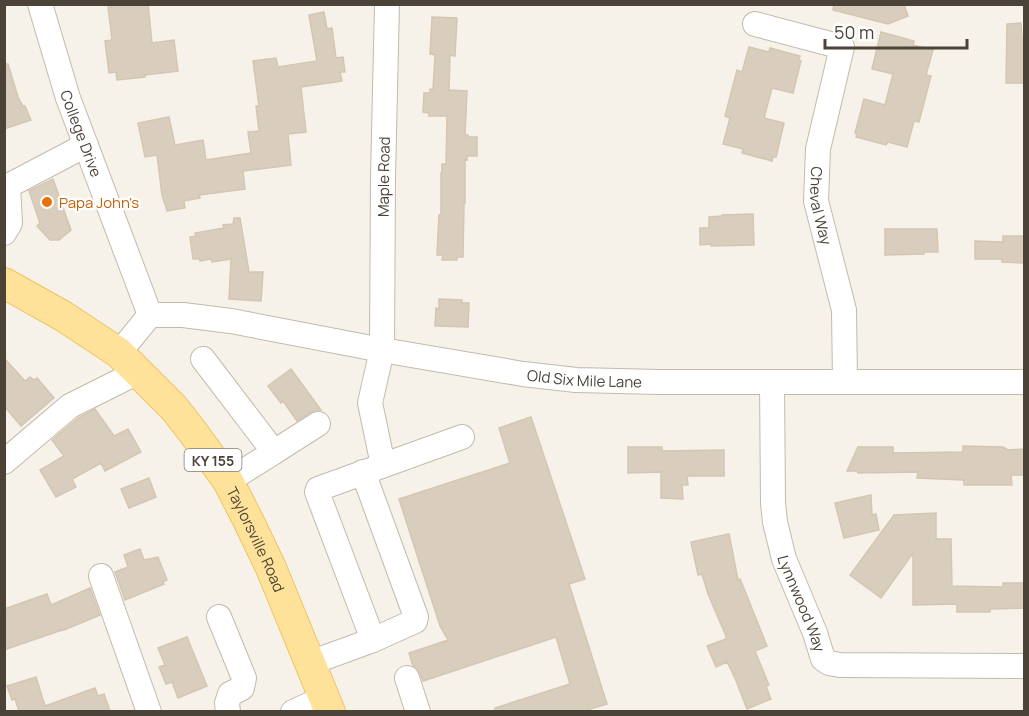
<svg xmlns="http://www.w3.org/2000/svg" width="1029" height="716" viewBox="0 0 1029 716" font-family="Manrope,sans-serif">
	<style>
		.building { fill: #d9cebe; stroke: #d4c6b1; stroke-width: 1.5 }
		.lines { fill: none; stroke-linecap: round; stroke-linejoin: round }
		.minor-casing { stroke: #c3baab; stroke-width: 26 }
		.major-casing { stroke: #eec360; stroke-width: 32 }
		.minor { stroke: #fff; stroke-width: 24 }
		.major { stroke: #ffe29a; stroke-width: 30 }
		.food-dot { fill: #e8710a; stroke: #fff; stroke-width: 2 }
		.labels { text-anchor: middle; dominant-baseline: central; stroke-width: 4.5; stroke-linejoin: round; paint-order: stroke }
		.shield { fill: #fff; stroke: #817b73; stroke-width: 1.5 }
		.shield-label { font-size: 14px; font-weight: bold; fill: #4b4337 }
		.street-label { font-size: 15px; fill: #4b4337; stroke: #fff }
		.food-label { font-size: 15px; fill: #c56008; stroke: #fff; text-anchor: start }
	</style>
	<rect width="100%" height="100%" fill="#f6f2ea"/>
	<path class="building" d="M111,4h37l4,39 22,-3 4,31 -33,4v2l-28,3 -1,-8 -7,1 -4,-32 7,-1 -4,-33h3z
		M834,4h70l4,12 -20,8 -55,-14z
		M324,12l3,17 5,-1 4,30 7,-1 2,15h-5l2,9 -41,6 5,45 -18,2 3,31 -48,6 2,18 -46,6 1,3 -16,3 1,7 -18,3 -5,-16 -5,-40 -12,2 -7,-34 31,-6 6,28 28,-5 3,20 45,-7 -3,-21 11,-1 -3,-25h3l-6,-45 23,-3 2,9 39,-6 -8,-46z
		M432,17l25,1 -2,38 -5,-1 -1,35 18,1 -2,44h3v2h9v19h-10v4l-2,-1v44h-1l-1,54h-6v3h-15l1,-5h-6l2,-40h2v-42h1v-9h4l1,-48h-18v-3l-6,-1 1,-19h6v-4l3,1 2,-35 -5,-1z
		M1021,23l1,17h2v43h-18l1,-59z
		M881,32l33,9 -1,4 20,5 -7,25 5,1 -12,46 -5,-1 -7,26 -19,-5 -2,3 -30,-8 1,-4h-2l9,-34 21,6 8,-31 -21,-5z
		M749,47l20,5 1,-4 30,8 -1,4 2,1 -8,32 -21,-5 -8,30 20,5 -8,34h-3l-1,4 -30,-8 1,-4 -20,-5 7,-26 -5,-2 12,-46 5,2z
		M4,64h4l10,33 5,9h2l6,14 -27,9z
		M53,179l18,51 -12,10h-9l-13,-14 3,-3 -11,-32z
		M753,214l1,31 -43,1v-2l-11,1v-17h9v-11l13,-1v-1z
		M234,218h6l9,54h14l-2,29 -32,-2 2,-40 -19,3 -1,-3 -11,2v-2h-7l-3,-22 6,-1 -1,-3 29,-5 -1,-3 10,-1z
		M885,229h52l1,23h-14v2l-39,1z
		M1003,236h21v27l-22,-1v-3h-27v-18l28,1z
		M439,299l23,1v3h7l-1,24 -33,-1 1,-18 3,1z
		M4,358l21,23 5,-4 4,3 3,-2 17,20 -33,28 -17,-20z
		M291,369l30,41h-4l-6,2 -14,9 -14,-20 -2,2 -13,-17z
		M95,409l19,27 14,-7 13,23 -36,19 -4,-8 -29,16 4,8 -20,10 -16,-27 24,-14 -12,-16 26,-22z
		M531,417l54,162 -16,5 38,120 -23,7h-89v-3l75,-24 -14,-47 -133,44 -3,-8 -3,-5 -4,-2 -4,-13 39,-13 -8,-14 -41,-127 111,-36 -11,-35z
		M963,446l40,1 5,3 16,-1v26h-13l1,10h-48v-5l-47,-2 1,-6 -60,1 -1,-2h-10l11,-24h35v6l70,-1z
		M628,447h34v4l62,-1v26h-37l1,9h-6l1,14 -22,-1v-26l-33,1z
		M149,478l7,19 -27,11 -8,-19z
		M871,495l1,20 4,-1 3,16 -35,8 -9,-35z
		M936,513v26h15l1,47 51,1v-4h21v25l-34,1v3h-33v-8l-44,1v-52l-32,45 -31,-23 44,-60z
		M729,534l9,46 2,-1 5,12 22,55 -12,5 14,34 -3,1 5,13 -24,10 -12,-31 -8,-16 -11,5 -9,-21 19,-7v-3l-18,-42 -6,-20 -4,1 -7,-33z
		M140,549l4,11 14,-3 9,23 -4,2 1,2 -39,16 -10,-28 13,-5 -4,-12z
		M90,588l10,27 -36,15 -5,1 -55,19v-41l43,-15 4,11z
		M187,637l20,49 -29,12 -6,-16 -6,2 -7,-17 6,-2 -7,-17z
		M36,677l9,29 50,-18 3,8 6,-2 6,17h-91l-4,-12 -3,1 -5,-14z"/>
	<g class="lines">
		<defs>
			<g id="minor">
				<path id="s1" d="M40,4l28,94 82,217"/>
				<path id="s2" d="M755,24l87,23 -24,102 -2,52 28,109 1,71"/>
				<path d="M4,233l6,-10 -2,-37 78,-41"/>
				<path id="s3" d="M150,315h33l48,6 151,29 141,24 53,6 84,2h364"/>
				<path d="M119,353l31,-38"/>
				<path d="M203,359l71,93 -46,29"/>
				<path id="s4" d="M772,382l1,121 2,19 9,37 31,74 8,26 6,4 11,2 184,1"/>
				<path d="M274,452l44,-28"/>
				<path d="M4,462l66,-56 68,-34"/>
				<path id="s5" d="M383,465l-13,-62 12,-53 1,-173 4,-173"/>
				<path d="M363,472l53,145 -1,4 -42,19"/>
				<path d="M101,576l48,136"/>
				<path d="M219,617l25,61 -2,10 -12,6 -3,9 1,9"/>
				<path d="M310,663l63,-23 -56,-148 1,-3 144,-52"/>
				<path d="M407,678l11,34"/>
				<path d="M293,712l31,-14"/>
			</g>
			<g id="major">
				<path id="s6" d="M4,283l59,33 56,37 55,55 18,23 36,50 20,39 23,48 59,144"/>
			</g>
		</defs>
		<use href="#minor" class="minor-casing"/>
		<use href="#major" class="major-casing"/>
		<use href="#minor" class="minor"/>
		<use href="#major" class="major"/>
	</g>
	<circle class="food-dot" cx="47" cy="202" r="6"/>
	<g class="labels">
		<rect class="shield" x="184.5" y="449" width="57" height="22" rx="4.5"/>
		<g class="shield-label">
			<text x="213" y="460">KY 155</text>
		</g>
		<g class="street-label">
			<text stroke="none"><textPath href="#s1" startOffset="136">College Drive</textPath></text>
			<text stroke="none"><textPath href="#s5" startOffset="291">Maple Road</textPath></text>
			<text stroke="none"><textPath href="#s2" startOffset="252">Cheval Way</textPath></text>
			<text stroke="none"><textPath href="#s3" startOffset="440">Old Six Mile Lane</textPath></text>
			<text stroke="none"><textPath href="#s6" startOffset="368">Taylorsville Road</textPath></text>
			<text stroke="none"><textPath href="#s4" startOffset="226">Lynnwood Way</textPath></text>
		</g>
		<g class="food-label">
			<text x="59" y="202">Papa John's</text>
		</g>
	</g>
	<rect width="1029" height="716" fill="none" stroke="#4b4337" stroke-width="12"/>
	<path d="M825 39v9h142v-9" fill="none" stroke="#4b4337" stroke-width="3"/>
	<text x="834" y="39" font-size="18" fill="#4b4337" stroke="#ffffff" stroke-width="4.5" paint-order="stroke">50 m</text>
</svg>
